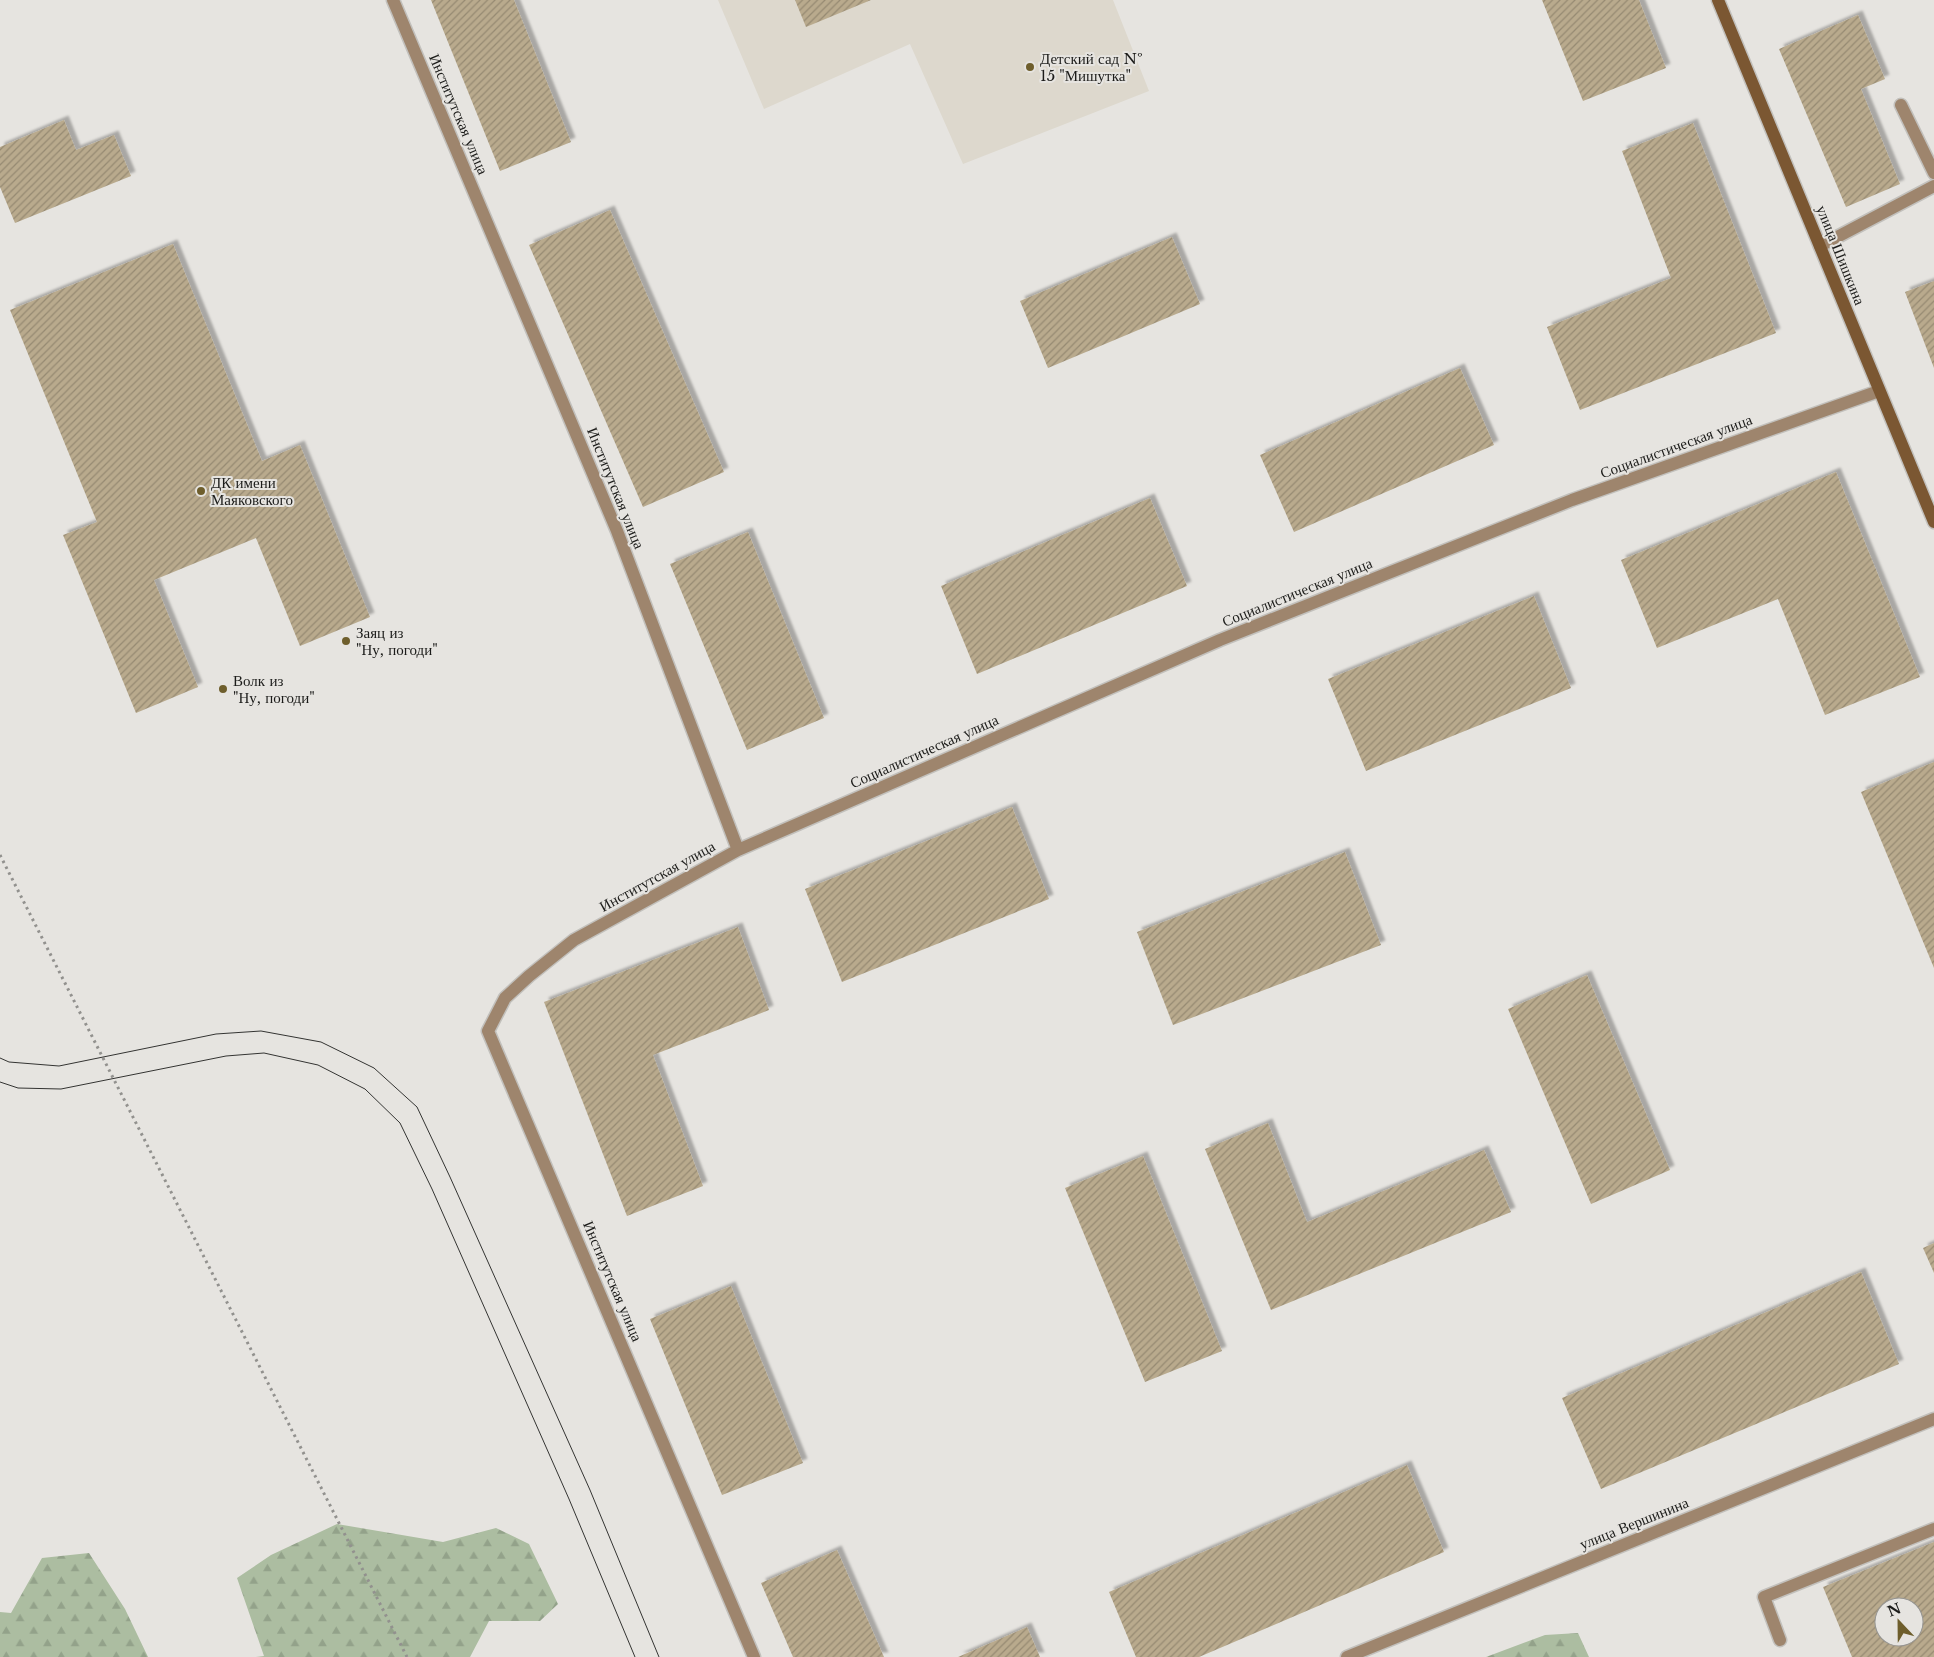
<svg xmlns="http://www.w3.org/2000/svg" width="1934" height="1657" viewBox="0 0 1934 1657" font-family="'Libre Baskerville',serif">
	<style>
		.built { fill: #ddd8cd }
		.forest { fill: url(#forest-firs) }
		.building { fill: url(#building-hatch); fill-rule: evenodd; filter: url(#shadow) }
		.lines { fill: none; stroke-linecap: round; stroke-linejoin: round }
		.service-casing { stroke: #c2c0bc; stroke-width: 15 }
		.minor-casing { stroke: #c2c0bc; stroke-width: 15 }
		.secondary-casing { stroke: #c2c0bc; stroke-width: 15 }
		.path { stroke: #92918e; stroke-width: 3; stroke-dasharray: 2.5 4; stroke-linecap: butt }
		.service { stroke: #9e856d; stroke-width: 12 }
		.minor { stroke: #9e856d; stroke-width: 12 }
		.secondary { stroke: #7b5732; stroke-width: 12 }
		.tram { stroke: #343432; stroke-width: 1 }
		.poi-dot { fill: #6e5e2c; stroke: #e6e4e0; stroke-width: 2 }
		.labels { text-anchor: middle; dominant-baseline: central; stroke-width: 4; stroke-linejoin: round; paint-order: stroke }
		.poi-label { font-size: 15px; fill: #1c1c1a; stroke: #e6e4e0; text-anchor: start }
		.street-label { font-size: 15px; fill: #1c1c1a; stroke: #e6e4e0 }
	</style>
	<defs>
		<pattern id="forest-firs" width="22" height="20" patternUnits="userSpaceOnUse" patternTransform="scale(1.25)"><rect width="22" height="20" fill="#acbda1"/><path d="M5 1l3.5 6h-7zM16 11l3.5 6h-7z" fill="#93a28a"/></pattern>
		<pattern id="building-hatch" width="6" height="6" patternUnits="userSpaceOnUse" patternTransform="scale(1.25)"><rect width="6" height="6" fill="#b9aa8d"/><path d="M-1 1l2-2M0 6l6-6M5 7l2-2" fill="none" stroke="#968a72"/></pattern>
		<filter id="shadow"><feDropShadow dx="4.5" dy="-4.5" stdDeviation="1" flood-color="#0004"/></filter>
	</defs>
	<rect width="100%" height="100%" fill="#e6e4e0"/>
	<path class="built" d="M718,0h395l36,91 -186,73 -53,-120 -146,65z"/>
	<path class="forest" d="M337,1524l106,18 53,-14 33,16 29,60 -18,17h-51l-19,36h-214l8,-1 -27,-78 34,-23z
		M89,1553l36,56 23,48h-148v-45l11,1 31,-55z
		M1578,1633l11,24h-103l59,-22z"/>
	<path class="building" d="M431,0h83l57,142 -71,29z
		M795,0h76l-65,27z
		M1542,0h97l27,68 -83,33z
		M1858,15l27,64 -24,10 39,95 -54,23 -67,-158z
		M64,120l12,30 38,-15 17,41 -116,47 -15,-36v-40z
		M1693,123l83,210 -196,77 -33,-83 124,-49 -49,-127z
		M610,210l114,262 -81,35 -114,-262z
		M1172,237l28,67 -152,64 -28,-67z
		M173,244l89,217 38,-16 70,172 -70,29 -44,-108 -102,42 44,107 -62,26 -73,-178 34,-13 -87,-212z
		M1934,281v87l-29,-76z
		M1460,368l34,77 -200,87 -34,-77z
		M1836,472l84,205 -95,38 -47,-116 -121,49 -36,-88z
		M1150,498l37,88 -210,88 -36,-88z
		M748,532l76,186 -77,32 -77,-186z
		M1534,596l37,92 -205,83 -38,-92z
		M1934,762v206l-73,-176z
		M1012,807l37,92 -207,83 -37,-93z
		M1345,852l36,93 -208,80 -36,-93z
		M738,927l31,83 -116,45 50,131 -76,30 -83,-214z
		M1587,975l83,195 -79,34 -83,-195z
		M1268,1123l39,99 177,-72 27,62 -240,98 -66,-161z
		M1143,1156l79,195 -77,31 -80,-194z
		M1934,1243v30l-11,-25z
		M1861,1272l38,92 -298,125 -39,-91z
		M731,1286l72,177 -81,32 -72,-176z
		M1407,1465l37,87 -245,105h-63l-27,-65z
		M1934,1542v115h-82l-29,-70zM1884,1607h30v30h-30z
		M837,1550l47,107h-91l-32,-74z
		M1027,1627l13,30h-82z"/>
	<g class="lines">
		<defs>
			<path id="service" d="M1901,105l33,68
				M1820,246l114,-60
				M1780,1640l-16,-43 170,-68"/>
			<path id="minor" d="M393,0l224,531 121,319
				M754,1657l-266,-626 17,-33 24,-22 45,-36 164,-90 482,-210 352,-140 307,-109
				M1347,1657l587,-238"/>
			<path id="secondary" d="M1718,0l216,522"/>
		</defs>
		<use href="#service" class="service-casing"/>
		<use href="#minor" class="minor-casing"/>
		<use href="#secondary" class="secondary-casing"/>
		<path class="path" d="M0,855l407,802"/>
		<use href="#service" class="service"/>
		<use href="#minor" class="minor"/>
		<use href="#secondary" class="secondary"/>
		<path class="tram" d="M0,1058l9,4 50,4 157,-32 45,-3 60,11 53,26 43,39 33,70 140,313 69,167
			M0,1082l18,6 43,1 165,-33 38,-3 54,12 47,24 35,34 32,66 137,310 66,158"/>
	</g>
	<g class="poi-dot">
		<circle cx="1030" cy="67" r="5"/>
		<circle cx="201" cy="491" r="5"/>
		<circle cx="346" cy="641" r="5"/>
		<circle cx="223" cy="689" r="5"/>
	</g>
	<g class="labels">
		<g class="poi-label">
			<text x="1040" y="58">Детский сад №<tspan x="1040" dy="17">15 "Мишутка"</tspan></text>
			<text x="211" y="482">ДК имени<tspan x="211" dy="17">Маяковского</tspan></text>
			<text x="356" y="632">Заяц из<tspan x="356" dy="17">"Ну, погоди"</tspan></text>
			<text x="233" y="680">Волк из<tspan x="233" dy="17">"Ну, погоди"</tspan></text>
		</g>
		<g class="street-label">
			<text transform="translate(459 114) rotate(67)">Институтская улица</text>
			<text transform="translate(1841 255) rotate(68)">улица Шишкина</text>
			<text transform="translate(1676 446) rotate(-20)">Социалистическая улица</text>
			<text transform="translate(616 488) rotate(68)">Институтская улица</text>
			<text transform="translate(1297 592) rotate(-22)">Социалистическая улица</text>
			<text transform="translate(924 751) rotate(-24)">Социалистическая улица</text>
			<text transform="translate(657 876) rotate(-29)">Институтская улица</text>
			<text transform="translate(613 1281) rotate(67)">Институтская улица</text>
			<text transform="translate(1634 1523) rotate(-22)">улица Вершинина</text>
		</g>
	</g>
	<g transform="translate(1899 1622) rotate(338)"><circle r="24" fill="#e6e4e0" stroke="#959491"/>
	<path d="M0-4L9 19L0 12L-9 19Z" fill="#6e5e2c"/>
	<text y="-8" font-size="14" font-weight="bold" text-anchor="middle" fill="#1c1c1a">N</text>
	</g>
</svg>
